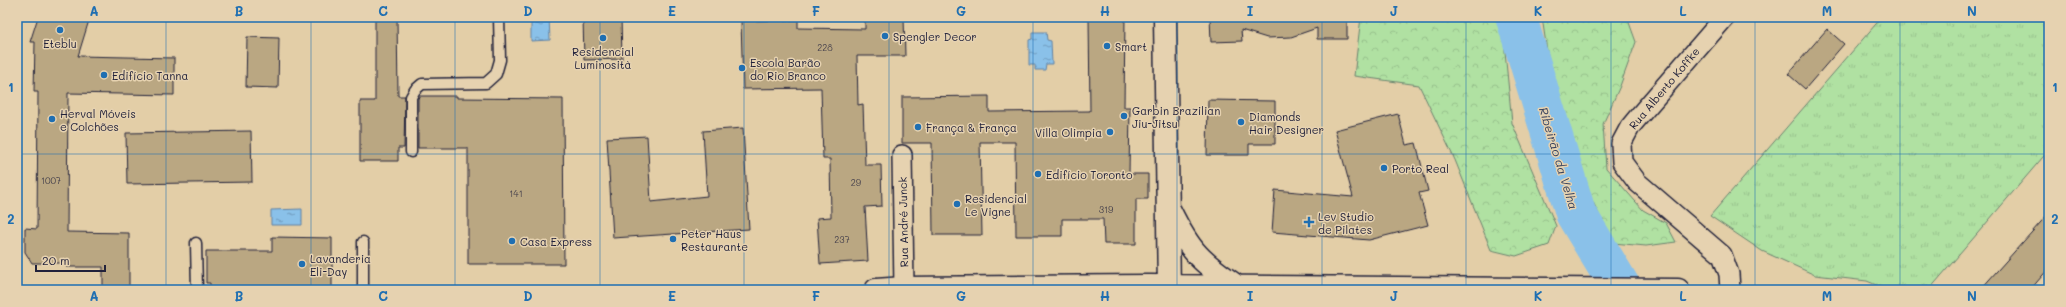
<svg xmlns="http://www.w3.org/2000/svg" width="2066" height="307" viewBox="0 0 2066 307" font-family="Mali,sans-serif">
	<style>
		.grass { fill: url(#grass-tufts); stroke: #69826e }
		.forest { fill: url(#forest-crowns); stroke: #69826e }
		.water { fill: url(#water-ripples); stroke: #6081a3 }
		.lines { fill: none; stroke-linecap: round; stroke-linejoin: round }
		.river { stroke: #8ac1e9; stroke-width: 41 }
		.building { fill: #baa782; stroke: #22223b }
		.lane-casing { stroke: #22223b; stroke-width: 13 }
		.street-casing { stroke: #22223b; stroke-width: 22 }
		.secondary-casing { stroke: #22223b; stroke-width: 25 }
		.lane { stroke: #e6d2b0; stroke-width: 10 }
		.street { stroke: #e6d2b0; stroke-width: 19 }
		.secondary { stroke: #e6d2b0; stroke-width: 22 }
		.grid { fill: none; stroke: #1f6fb2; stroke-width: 1; stroke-opacity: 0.55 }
		.poi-dot { fill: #1f6fb2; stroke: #e6d2b0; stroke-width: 1.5 }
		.labels { text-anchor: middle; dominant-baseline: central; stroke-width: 3; stroke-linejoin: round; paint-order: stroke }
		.number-label { font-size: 9px; fill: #48434d }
		.poi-label { font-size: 11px; fill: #22223b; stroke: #e6d2b0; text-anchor: start }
		.street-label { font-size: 11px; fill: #22223b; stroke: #e6d2b0 }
		.water-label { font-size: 12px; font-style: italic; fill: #37425e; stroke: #e6d2b0 }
		.neatline { fill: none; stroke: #1f6fb2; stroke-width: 1.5 }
		.grid-label { font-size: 13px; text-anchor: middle; font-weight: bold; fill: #1f6fb2 }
	</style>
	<defs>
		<pattern id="grass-tufts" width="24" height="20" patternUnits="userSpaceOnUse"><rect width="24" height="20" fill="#b0e1a2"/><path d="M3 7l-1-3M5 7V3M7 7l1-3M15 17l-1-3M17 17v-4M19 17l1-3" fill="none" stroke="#97c18c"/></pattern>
		<pattern id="forest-crowns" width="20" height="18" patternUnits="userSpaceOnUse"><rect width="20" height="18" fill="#b0e1a2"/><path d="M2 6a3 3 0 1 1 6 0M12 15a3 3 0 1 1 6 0" fill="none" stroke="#97c18c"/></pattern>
		<pattern id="water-ripples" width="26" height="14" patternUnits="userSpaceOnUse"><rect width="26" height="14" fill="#8ac1e9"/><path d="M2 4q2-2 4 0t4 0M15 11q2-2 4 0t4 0" fill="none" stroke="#709cbe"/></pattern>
	</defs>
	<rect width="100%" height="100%" fill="#e3cea7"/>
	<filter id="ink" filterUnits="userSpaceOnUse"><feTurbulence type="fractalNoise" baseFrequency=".025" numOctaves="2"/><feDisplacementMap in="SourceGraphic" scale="8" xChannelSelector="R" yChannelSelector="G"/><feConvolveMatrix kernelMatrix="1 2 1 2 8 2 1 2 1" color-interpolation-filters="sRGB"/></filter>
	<g filter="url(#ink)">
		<path class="grass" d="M1882,17h167v133l-120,140h-41l-21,-9 -52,-6 -53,-24 -52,-35z"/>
		<path class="forest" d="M1361,17h137l5,14 9,92 44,103 -7,19 -33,11 -25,-6 -36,-90 -36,-75 -65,-9z
			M1542,17h85l9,25 -16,44 -17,38 3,44 37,42 23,13 10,19 -30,4 -33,-3 -36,-74 -30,-118z"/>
		<path class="water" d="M531,17h18l1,23 -19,1z
			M1032,32h14l1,8 4,1 1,23h-6l-1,6h-10v-5h-6v-25l3,-1z
			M302,209v16h-31v-15z"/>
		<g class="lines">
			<path class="river" d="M1516,17l60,197 46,76"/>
		</g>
		<path class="building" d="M38,17h52l-12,39 96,2v37l-106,-2 -1,139 62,1v57h-26v-23h-37v-4h-34l-7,-11v-24l12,1 1,-137h-4l1,-50h-5z
			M375,17h22l1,79h7l-1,52h-6v13h-38v-60h15z
			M583,17h38l1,42 -38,1z
			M865,17h39l1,39h-48l1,49 5,-1 2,61h16l1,41 -17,1 3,54 -48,3 -3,-46 14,-1 -1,-58h-7l-2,-71 -78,1 -2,-68 57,-1v8l67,1z
			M1089,17h36l-1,90h6l-1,67h19v25h-12v45h-32l-1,-25h-41v17h-46l-1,-94h-35l2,93h-49l-1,-92h-30v-46l87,-1v16l101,-1z
			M1210,17h137v22h-30v-11l-26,9 -24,1 -26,-8 1,11 -31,1z
			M1827,29l17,15 -39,45 -17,-15z
			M247,37l32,1 -1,50 -32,-1z
			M419,96h38v2l106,1 1,165h-96v-116h-50v-49z
			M1208,100l67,1v43h-26v11h-42z
			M1398,114l8,31 10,-2 12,48 -9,2 9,32 -59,15 -97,-8 3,-42 78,7 -18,-67z
			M743,128l6,101 -136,9 -6,-100 40,-2 4,66 56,-6 -4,-65z
			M251,131l1,51 -125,2 -1,-51z
			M2049,213v55l-19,22h-50z
			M272,237l60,1v52h-122v-7h-4v-32h66z"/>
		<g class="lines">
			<defs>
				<path id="lane" d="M411,152v-55l4,-7 7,-6 64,-1 10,-9 4,-14 -1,-43
					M196,243l1,47
					M363,290v-48"/>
				<path id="street" d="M1725,17l-85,98 -10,12 -9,17 1,18 15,20 85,73 7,19 1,16
					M902,155l2,133"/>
				<path id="secondary" d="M1165,17l4,273
					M1170,211c20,41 31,51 68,76
					M876,290l28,-2 244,-2 530,4"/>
			</defs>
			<use href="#lane" class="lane-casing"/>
			<use href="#street" class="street-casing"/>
			<use href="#secondary" class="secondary-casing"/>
			<use href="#lane" class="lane"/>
			<use href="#street" class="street"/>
			<use href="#secondary" class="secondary"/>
		</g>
	</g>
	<path class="grid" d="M166,17v273M311,17v273M455,17v273M600,17v273M744,17v273M889,17v273M1033,17v273M1177,17v273M1322,17v273M1466,17v273M1611,17v273M1755,17v273M1900,17v273M17,154h2032"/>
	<g class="poi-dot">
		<circle cx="60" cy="30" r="4"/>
		<circle cx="885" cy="36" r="4"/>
		<circle cx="603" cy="38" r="4"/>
		<circle cx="1107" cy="46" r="4"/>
		<circle cx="742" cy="68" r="4"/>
		<circle cx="104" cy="75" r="4"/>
		<circle cx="1124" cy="116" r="4"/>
		<circle cx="52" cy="119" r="4"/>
		<circle cx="1241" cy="122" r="4"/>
		<circle cx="918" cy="127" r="4"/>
		<circle cx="1110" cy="132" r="4"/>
		<circle cx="1384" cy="168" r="4"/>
		<circle cx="1038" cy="174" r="4"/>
		<circle cx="957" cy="204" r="4"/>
		<path d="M1307 216h4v4h4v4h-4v4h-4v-4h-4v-4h4z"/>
		<circle cx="673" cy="239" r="4"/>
		<circle cx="512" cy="241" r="4"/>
		<circle cx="302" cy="264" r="4"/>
	</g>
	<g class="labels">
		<g class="number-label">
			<text x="825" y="47">228</text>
			<text x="51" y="180">1007</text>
			<text x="856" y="182">29</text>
			<text x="516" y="193">141</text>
			<text x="1106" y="209">319</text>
			<text x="842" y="239">237</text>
		</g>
		<g class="poi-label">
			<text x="893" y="36">Spengler Decor</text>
			<text x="60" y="43" text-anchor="middle">Eteblu</text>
			<text x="1115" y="46">Smart</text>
			<text x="603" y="51" text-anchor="middle">Residencial<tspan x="603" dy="13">Luminosità</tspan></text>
			<text x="750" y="62">Escola Barão<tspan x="750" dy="13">do Rio Branco</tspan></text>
			<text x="112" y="75">Edifício Tanna</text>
			<text x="1132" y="110">Garbin Brazilian<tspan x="1132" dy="13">Jiu-Jitsu</tspan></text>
			<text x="60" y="113">Herval Móveis<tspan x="60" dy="13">e Colchões</tspan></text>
			<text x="1249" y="116">Diamonds<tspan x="1249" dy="13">Hair Designer</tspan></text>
			<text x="926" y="127">França &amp; França</text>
			<text x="1102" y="132" text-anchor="end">Villa Olimpia</text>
			<text x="1392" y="168">Porto Real</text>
			<text x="1046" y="174">Edifício Toronto</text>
			<text x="965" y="198">Residencial<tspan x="965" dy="13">Le Vigne</tspan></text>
			<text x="1318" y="216">Lev Studio<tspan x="1318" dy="13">de Pilates</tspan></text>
			<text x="681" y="233">Peter Haus<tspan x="681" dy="13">Restaurante</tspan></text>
			<text x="520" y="241">Casa Express</text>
			<text x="310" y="258">Lavanderia<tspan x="310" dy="13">Eli-Day</tspan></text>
		</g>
		<g class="street-label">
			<text transform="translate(1664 88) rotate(-50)">Rua Alberto Koffke</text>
			<text transform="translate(903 222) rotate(-91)">Rua André Junck</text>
		</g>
		<g class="water-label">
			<text transform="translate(1559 158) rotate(73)">Ribeirão da Velha</text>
		</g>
	</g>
	<rect width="2066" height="307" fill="none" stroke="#e6d2b0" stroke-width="44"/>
	<path d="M36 265v6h69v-6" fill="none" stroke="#22223b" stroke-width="2"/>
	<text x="42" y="265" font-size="12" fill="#22223b" stroke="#e6d2b0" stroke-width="3" paint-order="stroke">20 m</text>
	<rect x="22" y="22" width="2022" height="263" class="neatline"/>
	<g class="grid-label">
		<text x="94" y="16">A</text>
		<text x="239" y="16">B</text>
		<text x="383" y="16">C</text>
		<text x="528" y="16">D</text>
		<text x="672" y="16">E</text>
		<text x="816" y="16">F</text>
		<text x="961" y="16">G</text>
		<text x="1105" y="16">H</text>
		<text x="1250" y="16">I</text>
		<text x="1394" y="16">J</text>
		<text x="1538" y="16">K</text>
		<text x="1683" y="16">L</text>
		<text x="1827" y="16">M</text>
		<text x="1972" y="16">N</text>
		<text x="11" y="92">1</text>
		<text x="2055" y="92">1</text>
		<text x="11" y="224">2</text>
		<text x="2055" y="224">2</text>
		<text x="94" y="301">A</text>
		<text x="239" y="301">B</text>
		<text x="383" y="301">C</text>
		<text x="528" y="301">D</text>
		<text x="672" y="301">E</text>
		<text x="816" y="301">F</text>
		<text x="961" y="301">G</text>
		<text x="1105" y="301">H</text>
		<text x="1250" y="301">I</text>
		<text x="1394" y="301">J</text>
		<text x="1538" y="301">K</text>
		<text x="1683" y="301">L</text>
		<text x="1827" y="301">M</text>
		<text x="1972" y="301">N</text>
	</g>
</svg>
